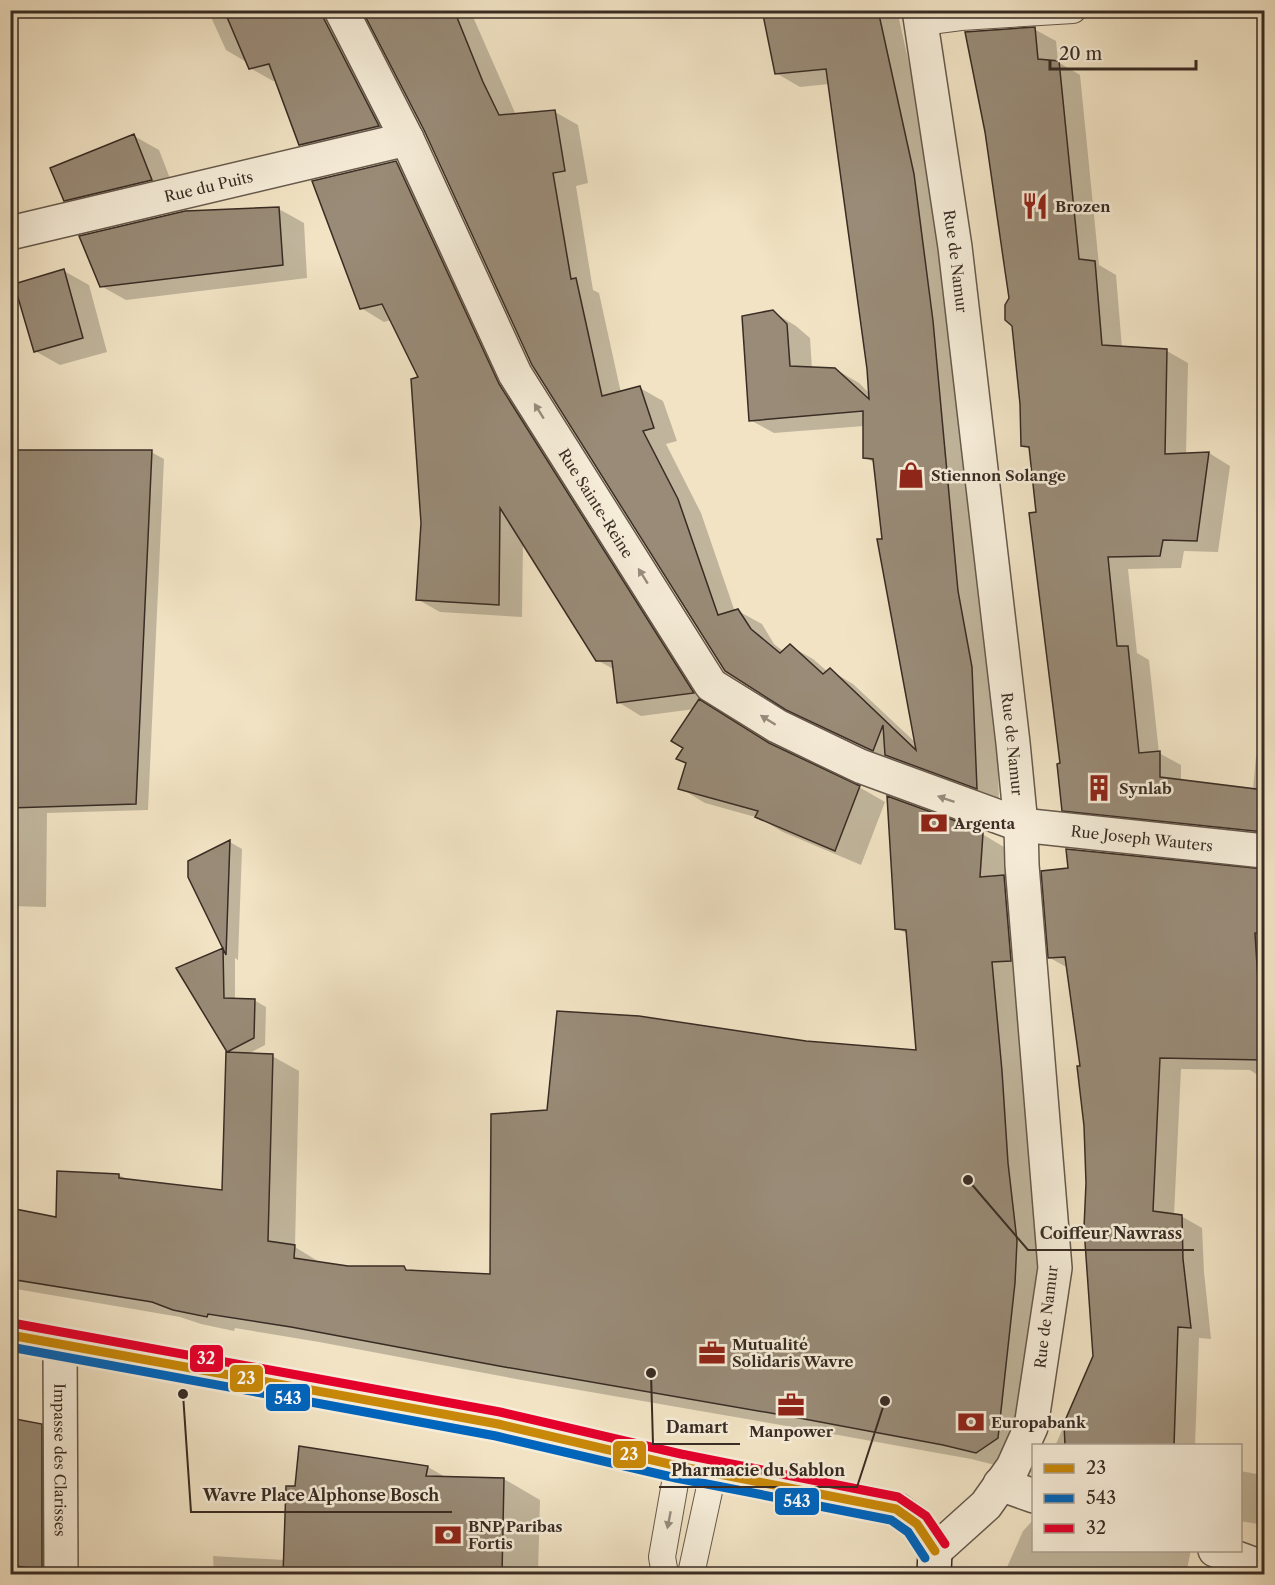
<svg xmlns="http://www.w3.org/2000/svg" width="1275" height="1585" viewBox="0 0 1275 1585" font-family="'Libre Caslon Text',serif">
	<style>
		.shadow { fill: #0003 }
		.building { fill: #998b77; stroke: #392c24; stroke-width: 1.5 }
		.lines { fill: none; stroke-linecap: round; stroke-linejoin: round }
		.service-casing { stroke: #675a4c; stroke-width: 28 }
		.minor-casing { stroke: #675a4c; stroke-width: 36 }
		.tertiary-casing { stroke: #675a4c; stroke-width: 36 }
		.secondary-casing { stroke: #392c24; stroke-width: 36 }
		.service { stroke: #f6edd9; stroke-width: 26 }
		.minor { stroke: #f6edd9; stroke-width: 33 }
		.tertiary { stroke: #f6edd9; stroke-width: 33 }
		.secondary { stroke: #f6edd9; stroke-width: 33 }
		.bus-1-casing { stroke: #f6edd9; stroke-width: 14 }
		.bus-2-casing { stroke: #f6edd9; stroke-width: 14 }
		.bus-3-casing { stroke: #f6edd9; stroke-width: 14 }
		.bus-1 { stroke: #c88809; stroke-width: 9 }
		.bus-2 { stroke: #0065bd; stroke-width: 9 }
		.bus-3 { stroke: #e4002b; stroke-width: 9 }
		.oneway { fill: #988c7e }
		.labels { text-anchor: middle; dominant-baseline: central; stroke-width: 5; stroke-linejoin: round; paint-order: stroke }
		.street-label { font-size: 15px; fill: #392c24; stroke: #f6edd9 }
		.poi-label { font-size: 15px; font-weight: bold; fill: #392c24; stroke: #f6edd9; text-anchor: start }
		.leader { fill: none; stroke: #392c24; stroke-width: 2 }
		.callout-dot { fill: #392c24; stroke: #f6edd9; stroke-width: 2 }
		.callout-label { font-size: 16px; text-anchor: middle; font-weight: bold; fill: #392c24; stroke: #f6edd9; stroke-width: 5; stroke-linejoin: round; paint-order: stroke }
		.line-badge { stroke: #f6edd9; stroke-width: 2 }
		.badge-label { font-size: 16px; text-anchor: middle; font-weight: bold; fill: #fff }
	</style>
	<rect width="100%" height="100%" fill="#f1e3c4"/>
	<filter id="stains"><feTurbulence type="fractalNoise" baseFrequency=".00333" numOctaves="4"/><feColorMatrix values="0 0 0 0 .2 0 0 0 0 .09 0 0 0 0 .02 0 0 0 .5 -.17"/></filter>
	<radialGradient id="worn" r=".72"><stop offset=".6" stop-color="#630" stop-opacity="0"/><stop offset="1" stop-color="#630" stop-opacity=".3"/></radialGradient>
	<path class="shadow" d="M215,10h136l51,129 -78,19 -24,-14 -23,-64 -4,1 -23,-13 -2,-5 -22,-13 -16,-35z
		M364,10h106l46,105 39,-3 23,13 10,58 -12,3 17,104 6,3 22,100 19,-5 23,13 14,40 -11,3 35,69 34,99 3,-1 24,13 12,20 9,7 7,-5 23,13 15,13 2,-2 23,14 63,59 -32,-203 -9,-77 -11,-6v-31l-90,7 -24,-13 23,-108 23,14 14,12 2,31h23l24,14 11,11 -2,-25 -39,-285 -29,3 -24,-14 -14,-63h135l40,179 58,492 4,120 -89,-33 -12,-7 -1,2 -86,-41 -85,-52 -301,-540z
		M1034,29l22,12 2,21 22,13 19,190 17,10 6,73 45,3 21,12 -2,92 23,-2 21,13 -12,86 -34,-1 -3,17 -53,1 9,84 12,7 10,93 22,12v16l72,9 3,-34 8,1v84l-179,-19 -21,-12 -2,-45 -31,-315 -8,-5 -1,-41 -12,-105z
		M134,136l25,14 17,44 -86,20 -25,-14z
		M396,162l23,14 297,530 -7,1 68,41 82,39 26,15 -24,63 -78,-33 -24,-14 -54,-15 -25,-15 7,-24 -2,-16 10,-39 -54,7 -23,-14 -3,-32 -18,-10 -74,-119 -1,76 -82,-5 -23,-13 6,-76 -3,-144 -29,-59 -7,2 -23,-14z
		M279,209l25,14 3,55 -181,22 -25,-14z
		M64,271l25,14 18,67 -47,13 -25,-14z
		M10,452h141l13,7 -16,351 -101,3 -1,94 -36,-1z
		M977,831l32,19 34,407 -18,196 -22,14 -32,-8 -144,-26 -300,-52 -208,-39 -84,-14 -1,3 -33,-7 -21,-7 -170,-29v-78l48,9 61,-44 9,5 96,11 9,-137 -5,-3 -50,-82 45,-19 4,2 -37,-76v-14l40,-20 12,7 -4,111 -3,-2v42h19l12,7 -1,38 -19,10 26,1 27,15 -4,176 26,16 27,4 56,1 7,4 81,4 56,-165 258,-69 112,10 -10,-118 -12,-6z
		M1262,871h2v208l-14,-9 -69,-1 -7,146 7,1 21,12 2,44 7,67 -12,-1 -4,108h-140l40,-90 -14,-289 -13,-99 -18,-10z
		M10,1420l31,5 36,21 1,128h-68z
		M428,1467l19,11 57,1 36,21 -2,74h-324l-1,-18 72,4z
		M1240,1471l17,3 7,5v46l-24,-4z
		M1034,1519v31h157l-5,24h-182l19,-43z"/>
	<path class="building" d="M224,10h98l2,9 55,107 -80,19 -30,-81 -20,5z
		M362,10h92l29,72 16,33 56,-5 10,61 -12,2 18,106 5,-1 26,118 38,-10 14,42 -11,3 35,68 40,116 20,-6 13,20 29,24 10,-9 33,30 7,-6 86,82 -39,-211h5l-9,-80 -10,-1v-47l-114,10 -7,-105 31,-6 14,14 3,42 45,2 34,31 -2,-30 -41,-300 -51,5 -13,-64h116l36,164 19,147 25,270 14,76 5,122 -92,-34 -2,-30 -10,26 -87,-41 -61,-39 -193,-306 -108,-235z
		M1035,27l3,32 21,2 20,198 16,2 7,84 65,4 -2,105 44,-2 -12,89 -34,-1 -3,16 -52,1 9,89h11l11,107 21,-2v26l104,13v42l-202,-21 -5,-47 3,-1 -31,-250 7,-1 -7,-65 -8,-1 -1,-42 -8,-78 -7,-6v-15l4,-7 -5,-34 -19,-132 -20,-100z
		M134,134l18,46 -88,21 -14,-33z
		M396,161l103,223 195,309 -77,10 -5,-42h-16l-96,-153 -1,97 -83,-5 5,-77 -10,-144 7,-2 -36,-73 -22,5 -48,-128z
		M279,207l4,58 -183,22 -21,-51 106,-25z
		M64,269l19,69 -49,14 -20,-68z
		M10,450h142l-16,354 -126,4z
		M699,699l70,44 91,43 -25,65 -80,-34 3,-6 -80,-22 8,-26 -10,-4 7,-11 -12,-7z
		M887,796l91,33v3l5,1 -3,44 24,-2 7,86 -19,1 10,109 6,92 9,78 -2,42 -17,155 -22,15 -33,-8 -144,-27 -300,-52 -208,-39 -83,-13 -1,3 -34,-7 -21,-8 -142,-23v-71l46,9 1,-46 62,3v4l103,12 4,-138 47,2 -5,187 27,4 -1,13 54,8h56l2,4 84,4 1,-160 56,-4 10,-99 82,5 167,25 110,9 -10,-120 -11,-1z
		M230,840l-4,115 -38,-78v-16z
		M1066,849l198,20v65l-9,-1 5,80 4,1v46l-104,-2 -7,153 29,4 1,44 8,69 -13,-1 -4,119h-109l-1,-23 29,-67 -9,-128 2,-45 -2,-57 -7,-60h3l-15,-109 -17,1 -7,-87 27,-3z
		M223,948l1,50 31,1 -1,39 -27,14 -51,-84z
		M10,1418l32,6v146l-32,-5z
		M299,1446l129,20 -2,10 78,2 -2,97h-219l3,-89h9z"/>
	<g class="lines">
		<defs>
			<path id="service" d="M922,22l39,-5 112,-7
				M665,1574l-3,-17 16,-91
				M691,1574l22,-101"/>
			<g id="minor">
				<path id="s1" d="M341,10l66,129 108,235 196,311 66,41 83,40 161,59 243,26"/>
				<path id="s2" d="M10,233l397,-94"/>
				<path id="s3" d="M60,1344l1,230"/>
				<path d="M1000,1484l34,12"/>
				<path d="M1215,1550l49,18"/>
			</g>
			<g id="tertiary">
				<path id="s4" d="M919,10l36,237 58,496 8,82 1,40 33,403 -24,159 -18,40 -27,38 -51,46"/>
			</g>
			<path id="secondary" d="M10,1335l488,89 180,42 218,43 21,15 18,27 -1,23"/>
		</defs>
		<use href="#service" class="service-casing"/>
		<use href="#minor" class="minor-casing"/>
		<use href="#tertiary" class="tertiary-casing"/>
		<use href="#secondary" class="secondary-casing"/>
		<use href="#service" class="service"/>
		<use href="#minor" class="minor"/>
		<use href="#tertiary" class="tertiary"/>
		<use href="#secondary" class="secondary"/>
		<defs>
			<path id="bus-1" d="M10,1335l488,89 180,42 218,43 21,15 18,27"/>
			<path id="bus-2" d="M10,1347l486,89 180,42 215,42 17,12 17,26"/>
			<path id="bus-3" d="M12,1323l488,89 181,42 217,43 28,19 19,28"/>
		</defs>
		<use href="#bus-1" class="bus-1-casing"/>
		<use href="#bus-2" class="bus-2-casing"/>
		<use href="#bus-3" class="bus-3-casing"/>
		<use href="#bus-1" class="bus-1"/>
		<use href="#bus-2" class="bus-2"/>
		<use href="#bus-3" class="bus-3"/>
	</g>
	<defs><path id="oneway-solid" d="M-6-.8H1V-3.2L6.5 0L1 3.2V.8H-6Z" transform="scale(1.5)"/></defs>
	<g class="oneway">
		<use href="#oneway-solid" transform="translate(539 411) rotate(-122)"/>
		<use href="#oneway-solid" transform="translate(643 576) rotate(-122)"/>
		<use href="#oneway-solid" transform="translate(768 720) rotate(-148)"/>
		<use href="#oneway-solid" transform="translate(946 799) rotate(-161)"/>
		<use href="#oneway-solid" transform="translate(669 1520) rotate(101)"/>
	</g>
	<defs>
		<symbol id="restaurant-bare" viewBox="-9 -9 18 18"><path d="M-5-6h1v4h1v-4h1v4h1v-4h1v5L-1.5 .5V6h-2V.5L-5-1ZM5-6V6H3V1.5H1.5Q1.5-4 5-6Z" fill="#8f2418" stroke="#f6edd9" stroke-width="2.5" paint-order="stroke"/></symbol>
		<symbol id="shop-bare" viewBox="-9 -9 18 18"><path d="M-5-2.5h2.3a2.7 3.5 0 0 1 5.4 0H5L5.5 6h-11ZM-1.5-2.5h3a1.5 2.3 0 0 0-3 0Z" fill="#8f2418" stroke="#f6edd9" stroke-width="2.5" paint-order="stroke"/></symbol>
		<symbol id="building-bare" viewBox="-9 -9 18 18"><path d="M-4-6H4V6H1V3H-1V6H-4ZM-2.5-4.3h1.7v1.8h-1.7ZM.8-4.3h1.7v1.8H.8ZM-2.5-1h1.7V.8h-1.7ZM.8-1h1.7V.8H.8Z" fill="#8f2418" stroke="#f6edd9" stroke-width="2.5" paint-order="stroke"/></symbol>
		<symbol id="bank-bare" viewBox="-9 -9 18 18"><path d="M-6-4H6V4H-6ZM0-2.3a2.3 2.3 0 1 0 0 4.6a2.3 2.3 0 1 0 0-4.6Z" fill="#8f2418" stroke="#f6edd9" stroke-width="2.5" paint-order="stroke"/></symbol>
		<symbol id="office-bare" viewBox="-9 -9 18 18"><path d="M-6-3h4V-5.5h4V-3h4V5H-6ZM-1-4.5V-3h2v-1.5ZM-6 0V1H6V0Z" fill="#8f2418" stroke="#f6edd9" stroke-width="2.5" paint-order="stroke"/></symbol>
	</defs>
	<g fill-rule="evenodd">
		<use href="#restaurant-bare" x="1016" y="187" width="38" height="38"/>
		<use href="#shop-bare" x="892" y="456" width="38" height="38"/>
		<use href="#building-bare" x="1080" y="769" width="38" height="38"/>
		<use href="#bank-bare" x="915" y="804" width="38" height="38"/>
		<use href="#office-bare" x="693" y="1334" width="38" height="38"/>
		<use href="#office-bare" x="772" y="1386" width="38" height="38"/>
		<use href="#bank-bare" x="952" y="1403" width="38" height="38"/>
		<use href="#bank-bare" x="429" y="1516" width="38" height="38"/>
	</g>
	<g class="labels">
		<g class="street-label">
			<text stroke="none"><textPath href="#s2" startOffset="204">Rue du Puits</textPath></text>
			<text stroke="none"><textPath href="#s4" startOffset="254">Rue de Namur</textPath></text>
			<text stroke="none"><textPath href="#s1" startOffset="556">Rue Sainte-Reine</textPath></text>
			<text stroke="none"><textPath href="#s4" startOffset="740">Rue de Namur</textPath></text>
			<text stroke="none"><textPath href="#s1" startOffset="1234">Rue Joseph Wauters</textPath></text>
			<text transform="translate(1046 1317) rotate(-83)">Rue de Namur</text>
			<text stroke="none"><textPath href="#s3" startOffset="116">Impasse des Clarisses</textPath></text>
		</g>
		<g class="poi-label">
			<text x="1055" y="206">Brozen</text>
			<text x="931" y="475">Stiennon Solange</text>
			<text x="1119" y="788">Synlab</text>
			<text x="954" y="823">Argenta</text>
			<text x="732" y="1344">Mutualité<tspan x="732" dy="17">Solidaris Wavre</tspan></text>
			<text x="991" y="1422">Europabank</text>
			<text x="791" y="1431" text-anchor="middle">Manpower</text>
			<text x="468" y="1526">BNP Paribas<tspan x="468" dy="17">Fortis</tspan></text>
		</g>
	</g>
	<path class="leader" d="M968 1180L1028 1250H1194M651 1373L653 1444H740M885 1401L857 1487H659M183 1394L191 1512H452"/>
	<g class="callout-dot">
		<circle cx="968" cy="1180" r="6"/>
		<circle cx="651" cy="1373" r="6"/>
		<circle cx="885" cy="1401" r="6"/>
		<circle cx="183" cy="1394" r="6"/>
	</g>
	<g class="callout-label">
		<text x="1111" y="1239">Coiffeur Nawrass</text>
		<text x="697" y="1433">Damart</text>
		<text x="758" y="1476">Pharmacie du Sablon</text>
		<text x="321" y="1501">Wavre Place Alphonse Bosch</text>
	</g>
	<g class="line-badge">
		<rect x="189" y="1344" width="35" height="29" rx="6" fill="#e4002b"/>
		<rect x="229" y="1364" width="35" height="29" rx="6" fill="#c88809"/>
		<rect x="265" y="1383" width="46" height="29" rx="6" fill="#0065bd"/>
		<rect x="612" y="1440" width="35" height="29" rx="6" fill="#c88809"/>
		<rect x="774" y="1487" width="46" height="29" rx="6" fill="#0065bd"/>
	</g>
	<g class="badge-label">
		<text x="206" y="1364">32</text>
		<text x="246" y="1384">23</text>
		<text x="288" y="1404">543</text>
		<text x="629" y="1460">23</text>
		<text x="797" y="1507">543</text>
	</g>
	<rect width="1275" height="1585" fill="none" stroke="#f1e3c4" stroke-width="36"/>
	<rect x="12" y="12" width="1251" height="1561" fill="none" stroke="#392c24" stroke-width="3"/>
	<rect x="18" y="18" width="1239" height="1549" fill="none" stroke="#392c24" stroke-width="1.5"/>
	<rect x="1032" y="1444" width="210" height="108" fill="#f6edd9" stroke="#aaa091" stroke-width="1.5"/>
	<rect x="1044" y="1464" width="30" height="9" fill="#c88809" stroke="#aaa091" stroke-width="1.5"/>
	<text x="1086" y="1474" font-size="18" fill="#392c24">23</text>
	<rect x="1044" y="1494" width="30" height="9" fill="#0065bd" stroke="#aaa091" stroke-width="1.5"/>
	<text x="1086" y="1504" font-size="18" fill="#392c24">543</text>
	<rect x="1044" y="1524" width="30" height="9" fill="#e4002b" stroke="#aaa091" stroke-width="1.5"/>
	<text x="1086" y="1534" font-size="18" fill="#392c24">32</text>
	<path d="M1050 60v9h146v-9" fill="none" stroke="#392c24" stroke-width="3"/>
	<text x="1059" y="60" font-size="18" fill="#392c24" stroke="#f6edd9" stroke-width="4.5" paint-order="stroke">20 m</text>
	<rect width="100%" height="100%" filter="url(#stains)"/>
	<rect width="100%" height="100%" fill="url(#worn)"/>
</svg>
